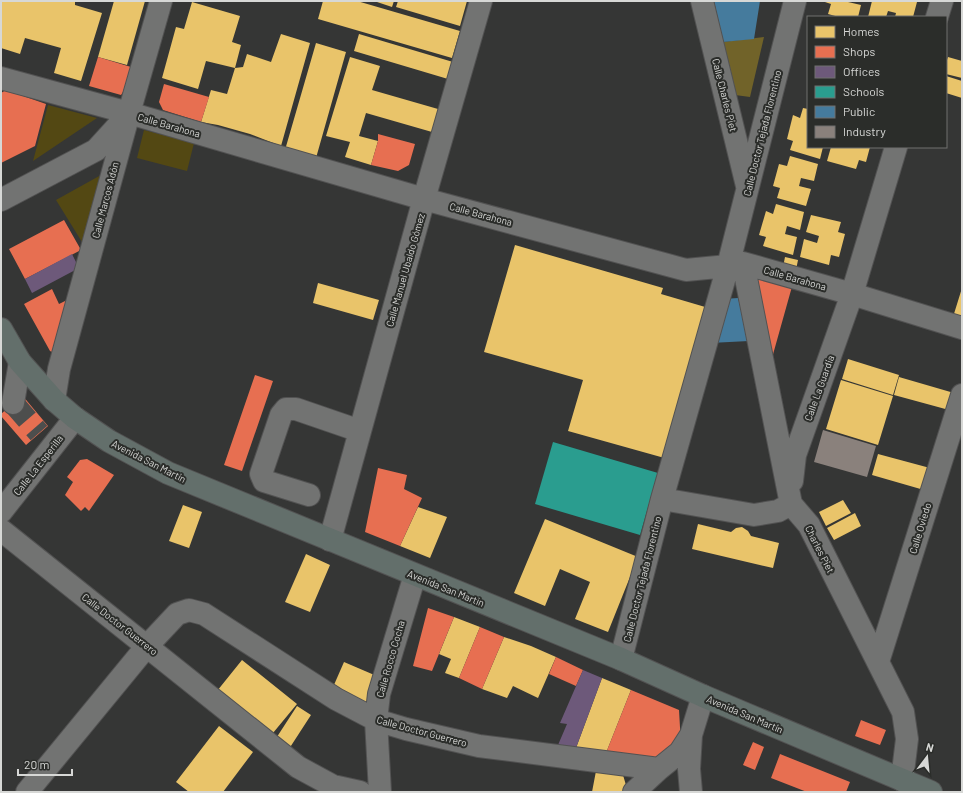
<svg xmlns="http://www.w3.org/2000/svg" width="963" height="793" viewBox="0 0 963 793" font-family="Barlow,sans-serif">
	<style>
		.green { fill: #534813 }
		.forest { fill: #716329 }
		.homes { fill: #e9c46a }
		.shops { fill: #e76f51 }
		.offices { fill: #6d597a }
		.schools { fill: #2a9d8f }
		.public { fill: #457b9d }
		.industry { fill: #8a817c }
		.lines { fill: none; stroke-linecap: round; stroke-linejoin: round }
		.minor-tunnel { stroke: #4d4e4d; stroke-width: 22; stroke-dasharray: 22 11; stroke-linecap: butt }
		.minor-casing { stroke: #525252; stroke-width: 24 }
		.major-casing { stroke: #525252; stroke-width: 24 }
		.minor { stroke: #727372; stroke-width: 22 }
		.major { stroke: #636f6b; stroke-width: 22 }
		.labels { text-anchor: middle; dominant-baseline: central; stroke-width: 4; stroke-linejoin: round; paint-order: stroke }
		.street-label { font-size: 10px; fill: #d7d8d6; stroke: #2b2d2a }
	</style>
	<rect width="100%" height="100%" fill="#353635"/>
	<path class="green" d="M48,105l49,13 -64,43z
		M144,130l50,13 -7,28 -50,-13z
		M101,175l-19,67 -26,-42z"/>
	<path class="forest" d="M764,37l-14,60 -15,-2 -12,-53z"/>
	<path class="homes" d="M1,1h74v4l27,8 -21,68 -27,-8 7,-25 -36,-10 -5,16 -19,-6z
		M114,1h31l-18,64 -29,-8z
		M323,1h34l103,30 -8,27 -134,-39z
		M374,1h20l-2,6z
		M398,1h69l-7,25 -64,-19z
		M822,1h26v1l13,3 -3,12h-19l-11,-3 3,-10z
		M872,1h41l4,1 -4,15h-18l1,-4 -8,-2 -2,6h-18z
		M192,2l48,14 -8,26 9,3 -6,23 -29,-7 -8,28 -36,-11 14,-51 8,2z
		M281,34l29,9 -29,103 -31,-12 -32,-9 -17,-3 10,-32 16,4 8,-26 8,-1 4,-13 24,8z
		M359,34l94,28 -5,17 -94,-28z
		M316,43l30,9 -30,106 -31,-8z
		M350,57l30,9 -8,24 66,19 -6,23 -66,-19 -7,23 19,5 -7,24 -26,-8 5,-15 -24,-6z
		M948,57l14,4v17l-16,-4v-11z
		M946,76l16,5v17l-16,-5z
		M803,108l5,1v38h15l-3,12 -30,-9 3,-9 -6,-2 6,-24 7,3z
		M831,147h39l-4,15 -7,-2 -3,9 -29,-8z
		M790,156l28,8 -4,17 -13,-3 -2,8 12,3 -5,17 -29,-8 3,-10 -7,-2 6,-22 8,2z
		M776,204l28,8 -4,18 -13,-4 -2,8 12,3 -4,18 -30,-9 3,-9 -7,-2 7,-24 7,3z
		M811,215l30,7 -3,10 7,2 -6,23 -8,-2 -2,10 -29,-8 4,-18 13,4 2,-7 -13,-4z
		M515,245l148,43 -2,6 51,15 -44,150 -100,-28 15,-51 -99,-28z
		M785,257l13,3 -2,10 -13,-3z
		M318,283l61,17 -6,20 -60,-17z
		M962,288v33l-9,-4z
		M848,359l51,16 -6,20 -51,-16z
		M899,377l55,16 -5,17 -55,-15z
		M841,380l52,16 -15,49 -52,-16z
		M878,454l52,14 -6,22 -52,-15z
		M843,500l8,13 -25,13 -7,-14z
		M183,505l19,7 -13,36 -20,-7z
		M418,507l29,10 -17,41 -30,-12z
		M855,513l6,13 -27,14 -7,-12z
		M545,519l93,38 -30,75 -33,-13 15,-37 -30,-13 -15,37 -31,-13z
		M698,524l33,8 5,-4 6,-1 6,4 3,5 28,7 -6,25 -81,-19z
		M306,554l24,11 -20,47 -25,-10z
		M454,617l26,10 -21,51 -14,-5 6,-14 -12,-5z
		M504,637l27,9 25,11 -18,41 -25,-12 -6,12 -25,-9z
		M242,660l55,44 -29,35 -55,-43z
		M344,662l35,15 -12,29 -37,-12z
		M602,678l29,12 -25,63 -30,-5z
		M297,706l14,9 -24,37 -14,-9z
		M219,726l34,26 -30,40h-34l-13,-10z
		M596,771l27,4 5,17h-36z"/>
	<path class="shops" d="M98,57l33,10 -8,25 -2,3 -32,-9z
		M164,84l45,13 -8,25 -38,-12 -4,-8z
		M6,90l40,14 -11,42 -34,17v-70z
		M378,134l37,10 -6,21 -11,6 -27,-6 7,-24z
		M64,220l17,30 -56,29 -16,-30z
		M747,269l46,14 -21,75z
		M52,289l7,15 10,-5 -15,54 -4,-2 -26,-47z
		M255,375l18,6 -31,90 -18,-6z
		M22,395l26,31 -22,19 -25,-29v-2z
		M87,459l27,16 -25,36 -4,-4 -4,4 -16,-16 8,-13 -6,-5 13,-17z
		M378,468l29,7 -3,14 18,9 -22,48 -35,-14z
		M428,608l26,9 -22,54 -19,-5z
		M480,627l24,10 -22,52 -23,-11z
		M556,657l27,13 -7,16 -27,-12z
		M631,690l48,20 2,35 -19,14 -56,-6z
		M861,720l25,10 -6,15 -25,-9z
		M753,742l11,5 -9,23 -12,-5z
		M780,754l70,28 -4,10h-39l-36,-14z"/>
	<path class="offices" d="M72,254l7,14 -47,25 -7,-14z
		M583,670l19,8 -26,70 -18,-3 9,-21 -7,-1z"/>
	<path class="schools" d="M553,442l105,31 -18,62 -105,-31z"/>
	<path class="public" d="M714,1h46l-6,38 -31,3z
		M738,298l11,43 -39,2 13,-44z"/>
	<path class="industry" d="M823,430l53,16 -9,31 -53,-15z"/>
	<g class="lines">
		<path class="minor-tunnel" d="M13,403l26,30"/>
		<defs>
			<path id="minor" d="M702,1l45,185
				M937,17l5,-16
				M1,78l128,35 295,86 262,71 42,-4 15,-3 109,31 110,34
				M1,200l95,-50 30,-33
				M743,263l48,241 18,21 94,187 4,27 -5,41
				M54,400l5,-31 70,-256 32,-112
				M13,403l7,-41
				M792,481l3,-26 57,-161 44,-147
				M309,495l-45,-14 -3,-7 20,-59 5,-6h10l64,22
				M662,499l92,16 24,-4 13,-7
				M1,512l74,-94
				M1,530l297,237 35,19 27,6
				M330,540l94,-341 57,-198
				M621,659l41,-160 66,-233 67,-265
				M878,662l84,-267
				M27,792l120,-146 30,-32 12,-4 15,4 132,85 40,21 30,9 73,17 180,23
				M380,792l-4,-72 3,-26 36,-119
				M634,792l25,-23 21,-17 11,-17
				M691,792l-2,-23 2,-34 12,-39"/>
			<path id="major" d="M1,329l19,33 34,38 21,18 34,23 59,32 453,186 82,37 228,96"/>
		</defs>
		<use href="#minor" class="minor-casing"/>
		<use href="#major" class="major-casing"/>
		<use href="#minor" class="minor"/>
		<use href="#major" class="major"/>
	</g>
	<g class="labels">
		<g class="street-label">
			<text transform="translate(725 95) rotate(76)">Calle Charles Piet</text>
			<text transform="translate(169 125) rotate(16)">Calle Barahona</text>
			<text transform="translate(762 133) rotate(-76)">Calle Doctor Tejada Florentino</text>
			<text transform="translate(105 200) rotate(-75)">Calle Marcos Adón</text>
			<text transform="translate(481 214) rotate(15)">Calle Barahona</text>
			<text transform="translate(405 270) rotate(-74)">Calle Manuel Ubaldo Gómez</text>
			<text transform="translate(795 278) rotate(16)">Calle Barahona</text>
			<text transform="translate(819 388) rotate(-70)">Calle La Guardia</text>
			<text transform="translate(149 461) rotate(27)">Avenida San Martín</text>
			<text transform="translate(38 465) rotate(-52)">Calle La Esperilla</text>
			<text transform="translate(920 528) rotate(-73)">Calle Oviedo</text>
			<text transform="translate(820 549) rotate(63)">Charles Piet</text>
			<text transform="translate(642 579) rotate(-76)">Calle Doctor Tejada Florentino</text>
			<text transform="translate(446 588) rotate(22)">Avenida San Martín</text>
			<text transform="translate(120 624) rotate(38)">Calle Doctor Guerrero</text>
			<text transform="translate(390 659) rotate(-74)">Calle Rocco Cocha</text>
			<text transform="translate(745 714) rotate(23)">Avenida San Martín</text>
			<text transform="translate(422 731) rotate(15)">Calle Doctor Guerrero</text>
		</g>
	</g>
	<rect width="963" height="793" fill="none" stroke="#d7d8d6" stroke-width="4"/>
	<rect x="807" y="16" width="140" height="132" fill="#2b2d2a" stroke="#70716f"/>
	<rect x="815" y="26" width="20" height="12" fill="#e9c46a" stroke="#70716f"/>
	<text x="843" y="36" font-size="12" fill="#d7d8d6">Homes</text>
	<rect x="815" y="46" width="20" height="12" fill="#e76f51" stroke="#70716f"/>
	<text x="843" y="56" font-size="12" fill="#d7d8d6">Shops</text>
	<rect x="815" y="66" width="20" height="12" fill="#6d597a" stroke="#70716f"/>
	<text x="843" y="76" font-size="12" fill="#d7d8d6">Offices</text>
	<rect x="815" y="86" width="20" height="12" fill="#2a9d8f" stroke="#70716f"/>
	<text x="843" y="96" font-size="12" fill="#d7d8d6">Schools</text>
	<rect x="815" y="106" width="20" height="12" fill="#457b9d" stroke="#70716f"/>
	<text x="843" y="116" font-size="12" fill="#d7d8d6">Public</text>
	<rect x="815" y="126" width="20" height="12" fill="#8a817c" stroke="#70716f"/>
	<text x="843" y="136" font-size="12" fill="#d7d8d6">Industry</text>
	<g transform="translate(927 757) rotate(16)" stroke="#2b2d2a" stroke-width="3" paint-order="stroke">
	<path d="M0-3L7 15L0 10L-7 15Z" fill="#d7d8d6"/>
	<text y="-6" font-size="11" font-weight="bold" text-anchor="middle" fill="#d7d8d6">N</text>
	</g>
	<path d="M18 769v6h54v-6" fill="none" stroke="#d7d8d6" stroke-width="2"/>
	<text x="24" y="769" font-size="12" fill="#d7d8d6" stroke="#2b2d2a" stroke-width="3" paint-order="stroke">20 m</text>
</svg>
